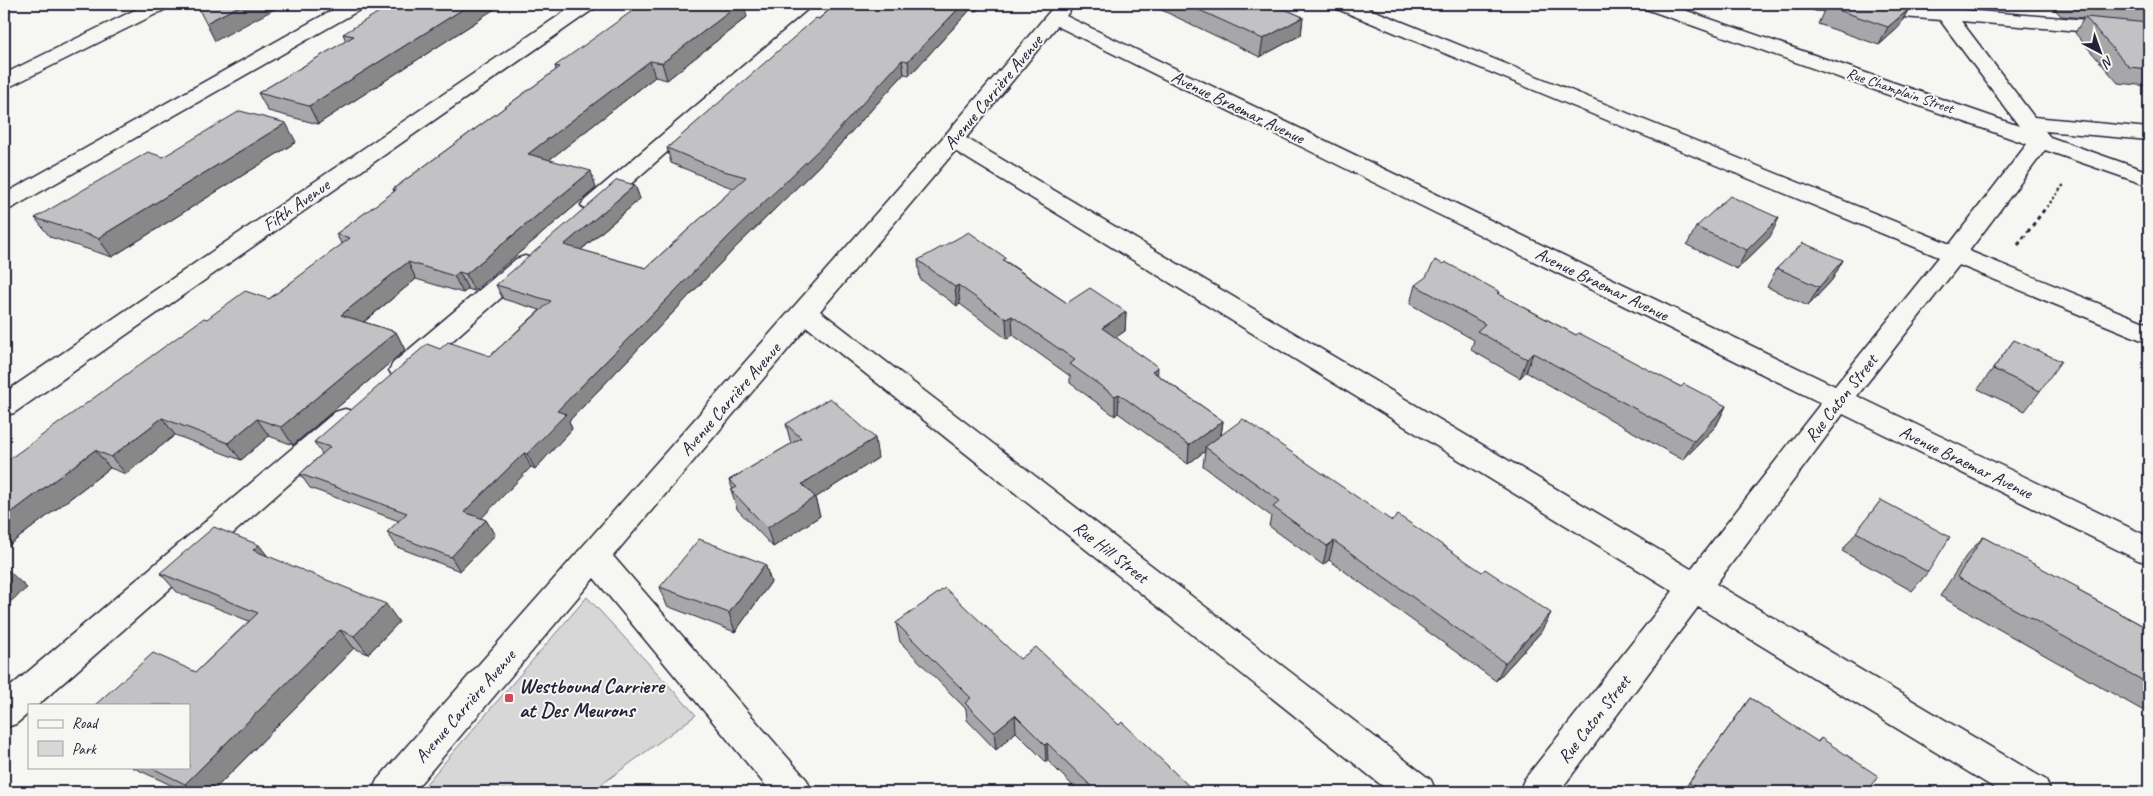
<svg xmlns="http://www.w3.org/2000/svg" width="2153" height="796" viewBox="0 0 2153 796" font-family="Caveat,sans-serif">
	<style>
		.green { fill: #d7d7d7; stroke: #7c7c89 }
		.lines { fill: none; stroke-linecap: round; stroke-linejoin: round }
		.minor-casing { stroke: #22223b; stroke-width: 3 }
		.path-far2 { stroke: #22223b; stroke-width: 2.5; stroke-dasharray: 2.5 2.5; stroke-linecap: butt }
		.path-far1 { stroke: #22223b; stroke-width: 3; stroke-dasharray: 4 4; stroke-linecap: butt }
		.path { stroke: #22223b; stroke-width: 4; stroke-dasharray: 4.5 4.5; stroke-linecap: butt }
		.minor { fill: #f6f6f2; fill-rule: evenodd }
		.wall { fill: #a7a7a9; stroke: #22223b }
		.shaded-wall { fill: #888889; stroke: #22223b }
		.building { fill: #c2c2c4; stroke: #22223b }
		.poi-dot { fill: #d1495b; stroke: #f6f6f2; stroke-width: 2 }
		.labels { text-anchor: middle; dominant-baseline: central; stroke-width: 4; stroke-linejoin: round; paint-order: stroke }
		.far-street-label { font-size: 15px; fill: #22223b; stroke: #f6f6f2 }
		.street-label { font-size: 18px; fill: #22223b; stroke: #f6f6f2 }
		.near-poi-label { font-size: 21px; font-weight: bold; fill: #22223b; stroke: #f6f6f2; text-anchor: start }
	</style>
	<rect width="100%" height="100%" fill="#f6f6f2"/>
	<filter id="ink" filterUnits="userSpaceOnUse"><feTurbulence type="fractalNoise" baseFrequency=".02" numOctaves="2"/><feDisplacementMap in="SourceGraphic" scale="10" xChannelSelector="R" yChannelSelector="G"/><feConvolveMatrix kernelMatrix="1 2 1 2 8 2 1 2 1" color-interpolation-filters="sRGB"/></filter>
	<g filter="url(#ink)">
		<path class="green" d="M587,597l109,118 -105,77h-172z"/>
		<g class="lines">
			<defs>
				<path id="minor" d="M147,4h23l-2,4 -157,78 -7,2v-14z
					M343,4h22l-2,4 -351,200 -8,2v-16z
					M576,4h21l-2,4 -581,405 -10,3v-23z
					M816,4h20l-235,206 -8,2 -8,-2 -4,-5 4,-5z
					M1056,4h19l-9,12 769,370 104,-129 -604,-249 -2,-4h25l592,240 77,-100 -384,-136 -2,-4h26l352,122 -79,-106 -124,-10 -7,-2 -2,-4h74l50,4 -2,-4h18l5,5 197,16v12l-188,-16 73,96 115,11v12l-104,-9 5,6 99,35v14l-104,-36 -76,101 180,73v19l-190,-78 -102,131 292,141v26l-11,-3 -295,-146 -127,170 330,196 5,12h-50l-303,-185 -139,185h-40l5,-12 149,-189 -718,-440 -135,160 611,469 5,12h-46l-583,-465 -194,229 194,224 5,12h-41l-177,-214 -181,214h-41l5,-12 568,-645zM1057,26l764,377 -130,166 -725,-431z
					M525,256l9,3 3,5 -3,5 -123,108 -9,2 -9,-2 -4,-7 4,-7 123,-104z
					M345,409l10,3 4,7 -4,7 -317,279h-9v8l-13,11 -12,4v-36l331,-280z"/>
			</defs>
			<use href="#minor" class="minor-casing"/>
			<path class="path-far2" d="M2047,207l18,-24"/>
			<path class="path-far1" d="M2018,245l29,-39"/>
			<path class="path" d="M561,792l3,-2"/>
			<use href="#minor" class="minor"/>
		</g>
		<path class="wall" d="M836,4h148l-8,7 -6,-1 -60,65 -6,-1 -71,78 -98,96 -166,173 3,8 -37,40 -4,-2 -50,51 5,2 9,15 -35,36 -63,-24 -10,-15 12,-11 -89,-33 -10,-14 22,-20 -8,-12 126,-93 50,7 50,-46 -37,-11 -7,-14 139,-100 5,14 -59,51 65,18 88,-80 -10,-3 -53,-22 -4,-15z
			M1149,4h124l30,13 -2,18 -41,22z
			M2050,4h99v82l-31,-3 -43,-50 9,-15 -23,-2z
			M1826,6l82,4 -9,17 -20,18 -61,-21z
			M482,17v1l-164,106 -50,-13 -10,-18 88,-52 -3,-7z
			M747,17l-80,63 -12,-3 -106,83 47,28 -122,103 -6,-2 -5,4 -47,-14 -52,43 32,10 9,18 -112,95 -24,-9 -28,24 -66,-25 -49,39 -16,-6 -106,81v-86l265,-164 73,-54 -6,-11 58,-42 -1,-3 163,-119 -1,-4z
			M296,142l-184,115 -62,-20 -15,-19 128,-61z
			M1696,227l74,10 -33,32 -50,-24z
			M918,260l89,2 60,41 59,9 -1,19 -9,6 42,38 65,46 -2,15 320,196 -45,49 -167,-121 -6,5 -54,-39 2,-10 -68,-50 2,-15 -17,13 -70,-51 -3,3 -45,-33v-7l-57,-41 -6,4 -47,-35 -3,2 -37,-27z
			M1843,260l-11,20 -24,26 -41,-19 10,-19z
			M1415,285l85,7 -1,2 77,41 105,52 45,19 -10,20 -33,34 -157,-88 -6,6 -49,-28 3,-10 -64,-36z
			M2014,340l26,51 -15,20 -47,-22z
			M786,424l92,34 -63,40 5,18 -47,31 -36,-38 -6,-19h2l-4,-10 62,-36z
			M1881,500l47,72 -16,19 -70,-40z
			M1983,537l94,53 72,39v75l-7,6 -202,-114 26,-40z
			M259,545l8,11 132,66 -31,32 -14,-6 -142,144h-26l-54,-25h57l7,-95 53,-51 -72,-29 -17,-19z
			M765,564l6,18 -36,50 -68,-26 -7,-19z
			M896,623l124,36 99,66 76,67h-116l-31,-31 -2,1 -30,-30 -20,18 -29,-30 -1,-11 -66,-67z
			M1750,698l67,44 4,-4 47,54h-186z"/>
		<path class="shaded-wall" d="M243,4h41l-69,37 -9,-18z
			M471,4h32l-21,13v1l-164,106 -9,-18z
			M740,4h4l3,13 -80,63 -5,-17z
			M963,4h6l1,6 -60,65 -2,-14z
			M976,4h8l-8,7z
			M1908,10l-9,17 -20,18 9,-18z
			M1303,17l-2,18 -41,22 3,-18z
			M902,60l2,14 -71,78 -98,96 -166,173 3,8 -37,40 -8,-15 30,-43z
			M650,61l5,16 -120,94 -7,-17z
			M286,123l10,19 -184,115 -14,-19z
			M591,171l5,17 -122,103 -8,-17z
			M635,185l5,14 -70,60 -6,-14z
			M1779,218l-9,19 -33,32 10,-19z
			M1843,260l-11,20 -24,26 11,-19z
			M408,262l8,17 -65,53 -10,-17z
			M459,272l9,17 -5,4 -9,-17z
			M958,285l2,19 -3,2 -2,-19z
			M1126,312l-1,19 -24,16 1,-19z
			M1012,316l1,19 -6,4 -1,-20z
			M396,332l9,18 -112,95 -12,-18z
			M1533,353l-7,19 -6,6 7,-19z
			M1158,367l-1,19 -5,-15z
			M1119,394l-1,19 -3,3v-20z
			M1726,406l-10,20 -33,34 11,-19z
			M162,418l13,17 -49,39 -15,-17z
			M257,419l12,17 -28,24 -13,-17z
			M1223,421l-3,19 -15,7v4l-17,13 1,-19z
			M875,438l3,20 -63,40 5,18 -47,31 -6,-19 35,-44z
			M95,450l15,18 -106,81v-31z
			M524,453l7,14 -58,60 -9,-15z
			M486,520l9,15 -35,36 -9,-14z
			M1334,541l-5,19 -6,5 4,-19z
			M259,545l15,19 -21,-14z
			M765,564l6,18 -36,50 -6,-19z
			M9,571l18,17 -23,19v-32z
			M386,604l13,18 -31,32 -14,-18z
			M1551,613l-10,19 -45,49 9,-18z
			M340,630l14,18 -142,144h-17l-10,-8z
			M1015,715l1,17 -20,18 -2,-18z
			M1047,743l1,18 -2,1 -1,-17z"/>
		<path class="building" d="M196,4h47l-37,19z
			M392,4h79l-162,102 -51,-13 96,-57 -11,-2z
			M642,4h98l-78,59 -12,-2 -122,93 63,17 -125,103 -7,-2 -5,4 -46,-14 -67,53 55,17 -115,95 -24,-8 -29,24 -66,-25 -51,39 -16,-7 -91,68v-55l200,-145 3,1 38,-28 24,8 81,-61 -14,-4 60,-44 -3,-1 167,-122 -5,-1z
			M836,4h127l-55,57 -6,-1 -71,78 -100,96 -174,177 9,3 -39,40 -3,-1 -60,59 22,8 -35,37 -64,-25 20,-19 -107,-39 30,-27 -16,-5 113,-98 13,5 8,-7 42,14 61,-55 -55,-16 121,-105 18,5 -71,60 82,23 100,-91 -26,-7 -53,-22 149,-130 3,1z
			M1186,4h87l30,13 -40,22z
			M1829,4h75l4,6 -20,17 -62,-21z
			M2103,4h46v4z
			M2085,17l64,6v46l-20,-2z
			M240,111l46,12 -188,115 -63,-20 113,-66 15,5z
			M1730,196l49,22 -32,32 -51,-23z
			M969,232l37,26 -3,2 64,43 23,-15 36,24 -24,16 56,39 -6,4 71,50 -34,24 -70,-51 -4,2 -45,-32 5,-4 -63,-44 -6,3 -48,-34 -3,2 -37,-27z
			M1803,243l40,17 -24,27 -42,-19z
			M1435,260l8,4 2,-2 55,30 -3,1 79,42 3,-2 102,54 3,-3 42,22 -32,35 -161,-88 -6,6 -50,-28 8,-7 -70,-39 11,-8z
			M2014,340l47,21 -21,30 -47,-22z
			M830,398l45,40 -73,46 13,13 -48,31 -36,-38 6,-3 -8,-7 72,-42 -15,-14z
			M1243,419l149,102 6,-6 84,57 3,-3 66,44 -46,50 -171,-122 -7,5 -54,-39 7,-6 -75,-54z
			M1881,500l69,37 -22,35 -72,-40z
			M214,527l45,18 -6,5 133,54 -32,32 -14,-6 -155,154 -35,-17h39v-62h-94l58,-52 43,19 62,-59 -98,-40z
			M1983,537l96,51 -2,2 72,39v55l-192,-107z
			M699,539l66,25 -36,49 -69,-26z
			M4,568l5,3 -5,4z
			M945,588l75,71 16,-12 83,78 3,-3 73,70h-98l-50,-49 -2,2 -30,-30 -21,17 -29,-29 6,-5 -75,-75z
			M1750,698l68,44 3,-4 57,38 -10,16h-165l-14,-9z"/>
	</g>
	<rect class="poi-dot" x="504" y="693" width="10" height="10" rx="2.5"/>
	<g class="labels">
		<g class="far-street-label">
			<text transform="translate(1900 91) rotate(19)">Rue Champlain Street</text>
		</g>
		<g class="street-label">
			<text transform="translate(993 92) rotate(-50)">Avenue Carrière Avenue</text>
			<text transform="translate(1238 107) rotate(26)">Avenue Braemar Avenue</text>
			<text transform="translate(296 205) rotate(-35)">Fifth Avenue</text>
			<text transform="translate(1602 284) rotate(26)">Avenue Braemar Avenue</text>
			<text transform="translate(1841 398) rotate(-52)">Rue Caton Street</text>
			<text transform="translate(730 399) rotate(-49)">Avenue Carrière Avenue</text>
			<text transform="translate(1966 462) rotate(26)">Avenue Braemar Avenue</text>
			<text transform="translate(1111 552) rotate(38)">Rue Hill Street</text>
			<text transform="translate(465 706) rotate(-49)">Avenue Carrière Avenue</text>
			<text transform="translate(1594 719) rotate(-52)">Rue Caton Street</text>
		</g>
		<g class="near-poi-label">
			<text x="519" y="686">Westbound Carriere<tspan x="519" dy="24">at Des Meurons</tspan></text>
		</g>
	</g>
	<rect width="2153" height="796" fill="none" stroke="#f6f6f2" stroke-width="20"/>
	<rect x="10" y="10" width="2133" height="776" fill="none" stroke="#22223b" stroke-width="2" filter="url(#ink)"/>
	<rect x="28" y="704" width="162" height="65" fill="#f6f6f2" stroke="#a1a1a9"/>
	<rect x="38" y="720" width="25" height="8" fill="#f6f6f2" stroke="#a1a1a9"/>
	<text x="72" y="728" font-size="15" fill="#22223b">Road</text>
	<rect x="38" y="741" width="25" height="15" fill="#d7d7d7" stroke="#a1a1a9"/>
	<text x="72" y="754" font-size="15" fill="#22223b">Park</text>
	<g transform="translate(2100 52) rotate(139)" stroke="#f6f6f2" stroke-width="4" paint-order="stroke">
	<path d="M0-4L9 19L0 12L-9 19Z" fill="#22223b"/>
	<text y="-8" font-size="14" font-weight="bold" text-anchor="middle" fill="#22223b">N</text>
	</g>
</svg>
